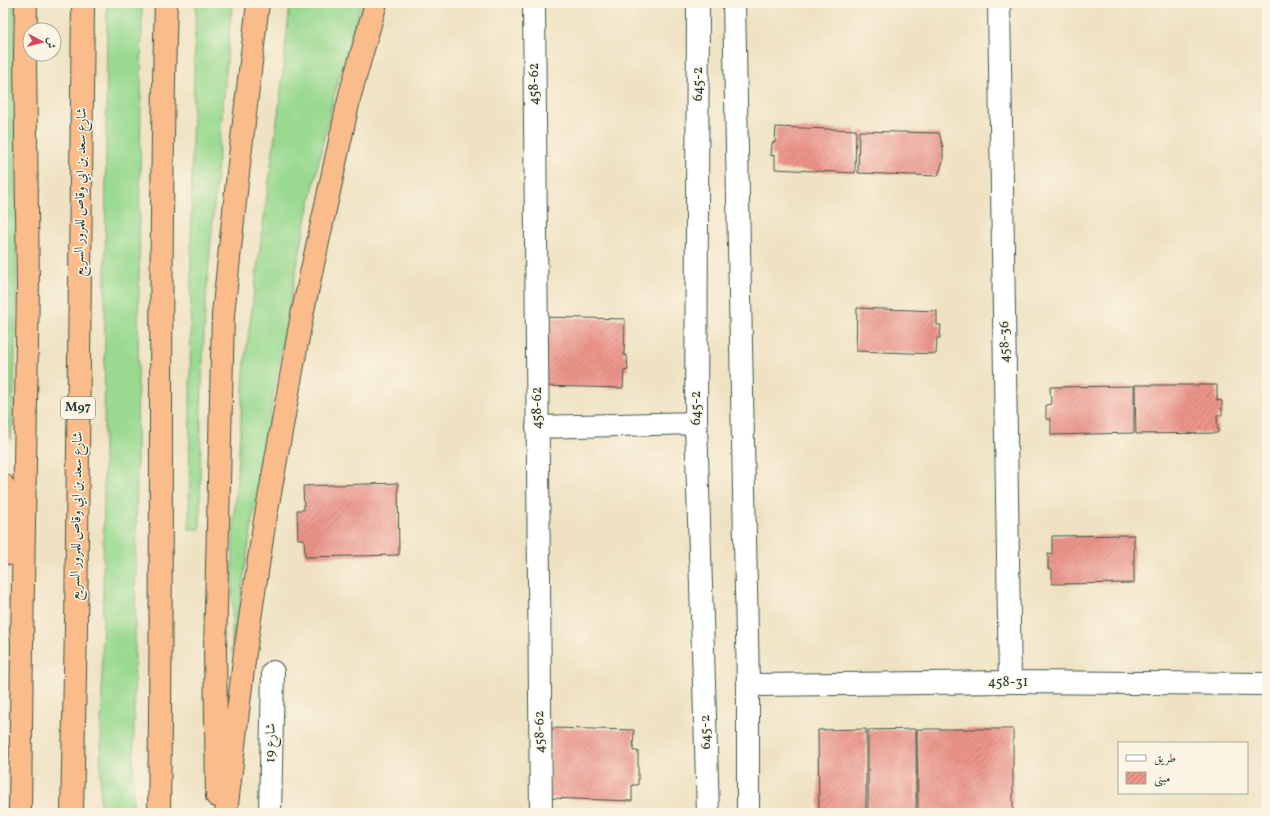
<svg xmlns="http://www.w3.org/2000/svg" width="1270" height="816" viewBox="0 0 1270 816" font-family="Vollkorn,Amiri,serif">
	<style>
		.grass { fill: #99d990; stroke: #5c8b62 }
		.building { fill: url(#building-hatch) }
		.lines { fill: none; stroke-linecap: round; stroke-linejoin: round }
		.street-casing { stroke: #3e5649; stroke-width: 24 }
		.highway-casing { stroke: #3e5649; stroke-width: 24 }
		.street { stroke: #fff; stroke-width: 22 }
		.highway { stroke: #fabc8b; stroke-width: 22 }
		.labels { text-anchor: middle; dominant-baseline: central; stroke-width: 3; stroke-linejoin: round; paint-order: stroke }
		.shield { fill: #fcf5e5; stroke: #617469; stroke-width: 1 }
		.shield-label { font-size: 13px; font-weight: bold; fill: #1f3d34 }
		.street-label { font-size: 14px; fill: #1f3d34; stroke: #fcf5e5 }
	</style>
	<defs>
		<pattern id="building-hatch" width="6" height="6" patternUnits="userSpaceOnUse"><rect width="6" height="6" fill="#ed948a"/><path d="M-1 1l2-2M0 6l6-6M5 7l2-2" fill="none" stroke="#bf7a72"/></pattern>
	</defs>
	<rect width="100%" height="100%" fill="#fcf5e5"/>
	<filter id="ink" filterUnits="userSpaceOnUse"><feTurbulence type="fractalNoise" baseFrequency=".025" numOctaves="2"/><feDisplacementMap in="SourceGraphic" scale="8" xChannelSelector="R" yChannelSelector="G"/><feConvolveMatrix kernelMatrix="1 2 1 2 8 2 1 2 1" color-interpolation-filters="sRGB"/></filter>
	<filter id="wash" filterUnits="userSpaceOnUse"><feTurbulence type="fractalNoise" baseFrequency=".012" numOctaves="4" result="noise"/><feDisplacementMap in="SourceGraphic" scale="16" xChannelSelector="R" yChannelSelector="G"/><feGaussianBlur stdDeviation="0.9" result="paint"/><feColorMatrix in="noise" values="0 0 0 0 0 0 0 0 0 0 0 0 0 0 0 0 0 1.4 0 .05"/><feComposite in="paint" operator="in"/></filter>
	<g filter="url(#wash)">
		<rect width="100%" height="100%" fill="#efe2c2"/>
		<path class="grass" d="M3,3h12c-1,146 6,291 -4,437l-8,-37z
			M107,3h35l-9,810h-33l3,-216z
			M196,3h36l-27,306 -4,101 -1,119h-11l3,-386z
			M290,3h71c-10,35 -22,70 -30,106 -43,180 -71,362 -99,544l1,-121 12,-172 36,-269z"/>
		<g id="blocks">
			<path class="building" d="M776,127l80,3 -1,43 -80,-4v-14l-4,1 1,-13 3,-1z
				M859,131l80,2 4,14v14l-5,15 -80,-3z
				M857,308l80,3v14h4l-1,13h-3l-1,16 -80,-3z
				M542,317l83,2 -1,36 3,1 1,14 -4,1 -1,17 -82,-2z
				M1135,385h82v15l5,1v14h-5l1,18 -82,1z
				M1134,386v47l-83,2v-16h-5v-14l5,-1 -1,-17z
				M398,483l1,72 -94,2 -1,-18h-6l-1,-29h7l-1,-24z
				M1134,535v48l-82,1v-15h-4v-16l4,1v-18z
				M552,728l82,2 -1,21h5v34h-6v16l-83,-3z
				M866,729v84h-47l-1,-83z
				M916,729v84h-48v-83z
				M917,729h96v82l-95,1z"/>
		</g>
	</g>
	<g filter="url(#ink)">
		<use href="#blocks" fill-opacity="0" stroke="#3e5649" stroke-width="1"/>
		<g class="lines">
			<defs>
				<path id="street" d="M534,3l7,810
					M698,3l-2,420 12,390
					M734,3l14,682v128
					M999,3l11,679
					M537,427l159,-4
					M748,685l262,-3 257,2
					M270,813l3,-141"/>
				<path id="highway" d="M3,485l9,69
					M22,644l6,-360 -3,-226 1,-55
					M217,796l-2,-145 8,-336 15,-142 20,-170
					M20,813l2,-169 -1,-15
					M72,813l4,-185 7,-625
					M159,813c4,-270 -1,-540 7,-810
					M226,813l19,-161 18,-120 39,-217 48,-220 26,-92"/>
			</defs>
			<use href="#street" class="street-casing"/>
			<use href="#highway" class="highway-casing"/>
			<use href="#street" class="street"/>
			<use href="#highway" class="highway"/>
		</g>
	</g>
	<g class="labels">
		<rect class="shield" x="61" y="397" width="34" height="22" rx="3"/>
		<g class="shield-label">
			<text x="78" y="408">M97</text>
		</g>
		<g class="street-label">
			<text transform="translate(534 84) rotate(-90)">458-62</text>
			<text transform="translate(698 84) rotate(-90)">645-2</text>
			<text transform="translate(81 192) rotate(-89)">شارع سعد بن ابي وقاص للمرور السريع</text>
			<text transform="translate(1005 342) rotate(-91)">458-36</text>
			<text transform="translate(537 408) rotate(-90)">458-62</text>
			<text transform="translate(696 408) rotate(-90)">645-2</text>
			<text transform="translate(77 516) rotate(-89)">شارع سعد بن ابي وقاص للمرور السريع</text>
			<text x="1008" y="682">458-31</text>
			<text transform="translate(540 732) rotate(-91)">458-62</text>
			<text transform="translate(706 732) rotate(-92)">645-2</text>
			<text transform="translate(271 743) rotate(-89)">شارع 19</text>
		</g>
	</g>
	<rect width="1270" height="816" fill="none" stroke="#fcf5e5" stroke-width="16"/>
	<rect x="1118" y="742" width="130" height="52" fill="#fcf5e5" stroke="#a4ab9e"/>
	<rect x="1126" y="755" width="20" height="6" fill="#ffffff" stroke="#a4ab9e"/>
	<text x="1154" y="762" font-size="12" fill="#1f3d34">طريق</text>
	<rect x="1126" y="772" width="20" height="12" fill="url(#building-hatch)" stroke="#a4ab9e"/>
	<text x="1154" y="782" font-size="12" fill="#1f3d34">مبنى</text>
	<g transform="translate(42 42) rotate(97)"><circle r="19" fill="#fcf5e5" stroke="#a4ab9e"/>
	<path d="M0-3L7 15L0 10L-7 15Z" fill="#d1495b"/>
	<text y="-6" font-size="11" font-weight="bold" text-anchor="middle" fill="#1f3d34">ش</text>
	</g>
</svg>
